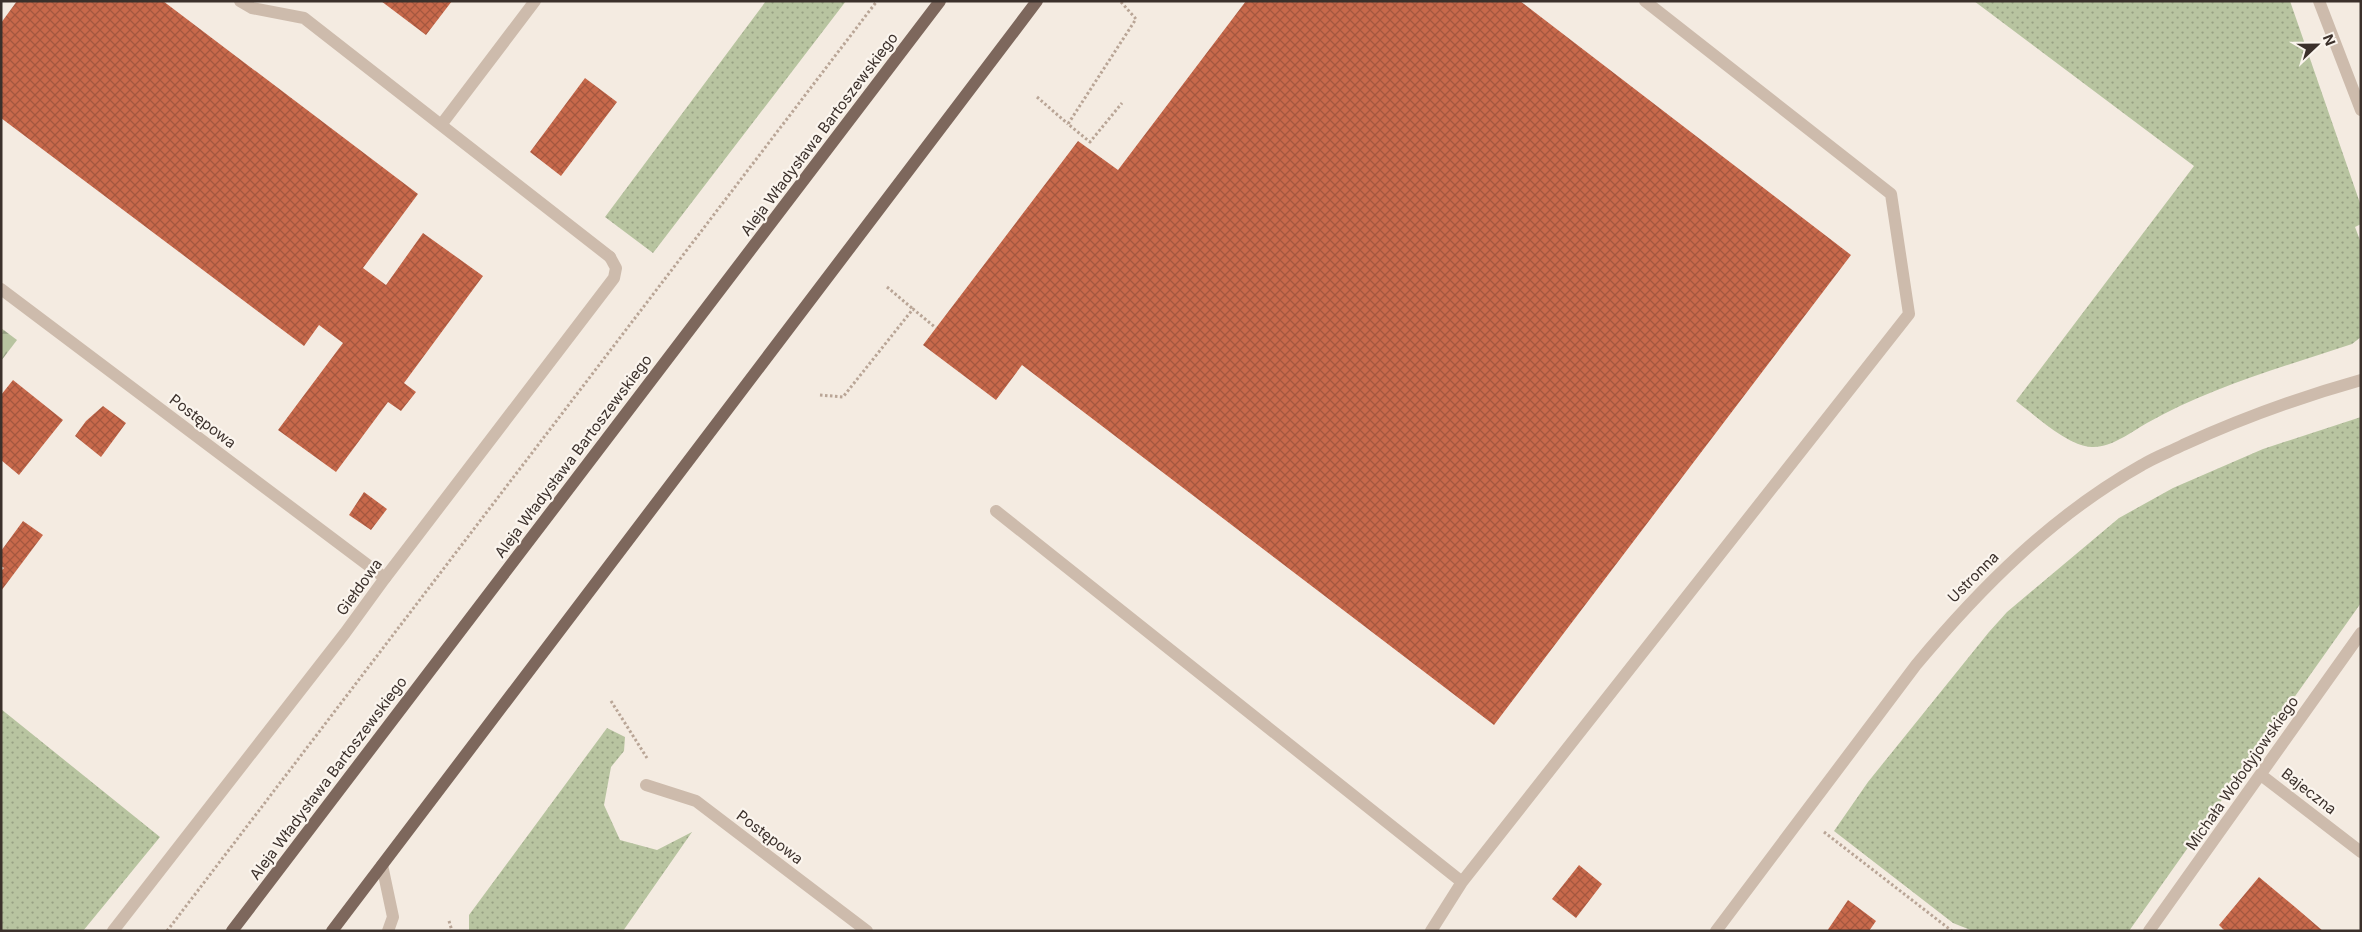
<svg xmlns="http://www.w3.org/2000/svg" width="2362" height="932" viewBox="0 0 2362 932" font-family="Inter,sans-serif">
	<style>
		.grass { fill: url(#grass-dots) }
		.forest { fill: url(#forest-firs) }
		.building { fill: url(#building-cross-hatch) }
		.lines { fill: none; stroke-linecap: round; stroke-linejoin: round }
		.path { stroke: #b9a596; stroke-width: 3; stroke-dasharray: 2.5 2.5; stroke-linecap: butt }
		.service { stroke: #cdbbac; stroke-width: 12 }
		.minor { stroke: #cdbbac; stroke-width: 12 }
		.tertiary { stroke: #cdbbac; stroke-width: 12 }
		.primary { stroke: #7d675c; stroke-width: 12 }
		.labels { text-anchor: middle; dominant-baseline: central; stroke-width: 4.5; stroke-linejoin: round; paint-order: stroke }
		.street-label { font-size: 15px; fill: #3b302b; stroke: #fbf5ee }
	</style>
	<defs>
		<pattern id="grass-dots" width="8" height="8" patternUnits="userSpaceOnUse" patternTransform="scale(1.25)"><rect width="8" height="8" fill="#b8c4a0"/><path d="M2 2h.1M6 6h.1" fill="none" stroke="#97a083" stroke-width="1.8" stroke-linecap="round"/></pattern>
		<pattern id="forest-firs" width="22" height="20" patternUnits="userSpaceOnUse" patternTransform="scale(1.25)"><rect width="22" height="20" fill="#b8c4a0"/><path d="M5 1l3.5 6h-7zM16 11l3.5 6h-7z" fill="#97a083"/></pattern>
		<pattern id="building-cross-hatch" width="8" height="8" patternUnits="userSpaceOnUse" patternTransform="scale(1.25)"><rect width="8" height="8" fill="#c8694b"/><path d="M0 0l8 8M0 8l8-8" fill="none" stroke="#a4573f"/></pattern>
	</defs>
	<rect width="100%" height="100%" fill="#f4ebe1"/>
	<path class="grass" d="M766,1h80l-193,252 -48,-36z
		M1974,1h316l71,205v18l-6,3 6,16v94l-9,7c-69,23 -141,43 -205,79 -16,9 -36,25 -55,24 -24,-1 -56,-31 -76,-46l178,-235z
		M2361,417v186l-232,328h-156l-20,-8 -119,-92 34,-49 121,-150 18,-20 112,-94 54,-30 90,-39z
		M1,709l159,128 -77,94h-82z
		M607,728l18,9 -1,14 -13,16 -7,38 16,35 37,10 35,-18 -69,99h-154v-16z"/>
	<path class="forest" d="M1,328l16,12 -16,21z"/>
	<path class="building" d="M17,1h146l255,193 -55,74 23,17 37,-52 60,43 -79,107 12,9 -15,19 -13,-9 -52,70 -58,-42 65,-87 -24,-18 -15,21 -303,-228v-95z
		M381,1h71l-26,34z
		M1246,1h274l331,254 -357,470 -472,-360 -26,35 -73,-55 155,-204 40,29z
		M585,78l32,24 -56,74 -31,-24z
		M13,380l50,40 -44,55 -18,-15v-65z
		M103,406l23,17 -25,34 -26,-21 11,-15z
		M364,492l23,17 -16,21 -22,-15z
		M23,521l20,14 -42,56v-20l3,-3 -3,-2v-15z
		M1579,865l23,19 -26,34 -24,-19z
		M2259,877l36,30 28,24h-98l-6,-6z
		M1848,900l28,21 -7,10h-42z"/>
	<g class="lines">
		<path class="path" d="M1121,2l15,17 -68,105 22,18 32,-39
			M1037,97l31,27
			M887,287l26,22
			M820,395l23,2 70,-88 23,19
			M611,701l36,57
			M1824,832l128,99
			M449,921l3,10
			M167,931l710,-930"/>
		<path class="service" d="M240,1l12,7 52,10 306,239
			M441,125l94,-124
			M996,511l466,371 447,-568 -18,-120 -246,-193
			M382,865l11,52 -5,14
			M113,931l232,-298 40,-55
			M1431,931l31,-49"/>
		<path class="minor" d="M2319,1l42,109
			M1,289l384,289 229,-300 2,-10 -6,-11
			M2261,775l100,77
			M646,785l50,16 171,130
			M2149,931l212,-298"/>
		<path class="tertiary" d="M1716,931l200,-266c65,-78 137,-150 226,-200 13,-8 27,-13 41,-20 57,-26 117,-48 178,-65"/>
		<path class="primary" d="M232,931l708,-930
			M332,931l705,-930"/>
	</g>
	<g class="labels">
		<g class="street-label">
			<text transform="translate(819 134) rotate(-53)">Aleja Władysława Bartoszewskiego</text>
			<text transform="translate(203 421) rotate(37)">Postępowa</text>
			<text transform="translate(573 456) rotate(-53)">Aleja Władysława Bartoszewskiego</text>
			<text transform="translate(1973 577) rotate(-45)">Ustronna</text>
			<text transform="translate(359 587) rotate(-54)">Giełdowa</text>
			<text transform="translate(2242 773) rotate(-55)">Michała Wołodyjowskiego</text>
			<text transform="translate(328 778) rotate(-53)">Aleja Władysława Bartoszewskiego</text>
			<text transform="translate(2309 791) rotate(38)">Bajeczna</text>
			<text transform="translate(770 837) rotate(37)">Postępowa</text>
		</g>
	</g>
	<rect width="2362" height="932" fill="none" stroke="#3b302b" stroke-width="5"/>
	<g transform="translate(2317 45) rotate(68)" stroke="#fbf5ee" stroke-width="4" paint-order="stroke">
	<path d="M0-4L9 19L0 12L-9 19Z" fill="#3b302b"/>
	<text y="-8" font-size="14" font-weight="bold" text-anchor="middle" fill="#3b302b">N</text>
	</g>
</svg>
